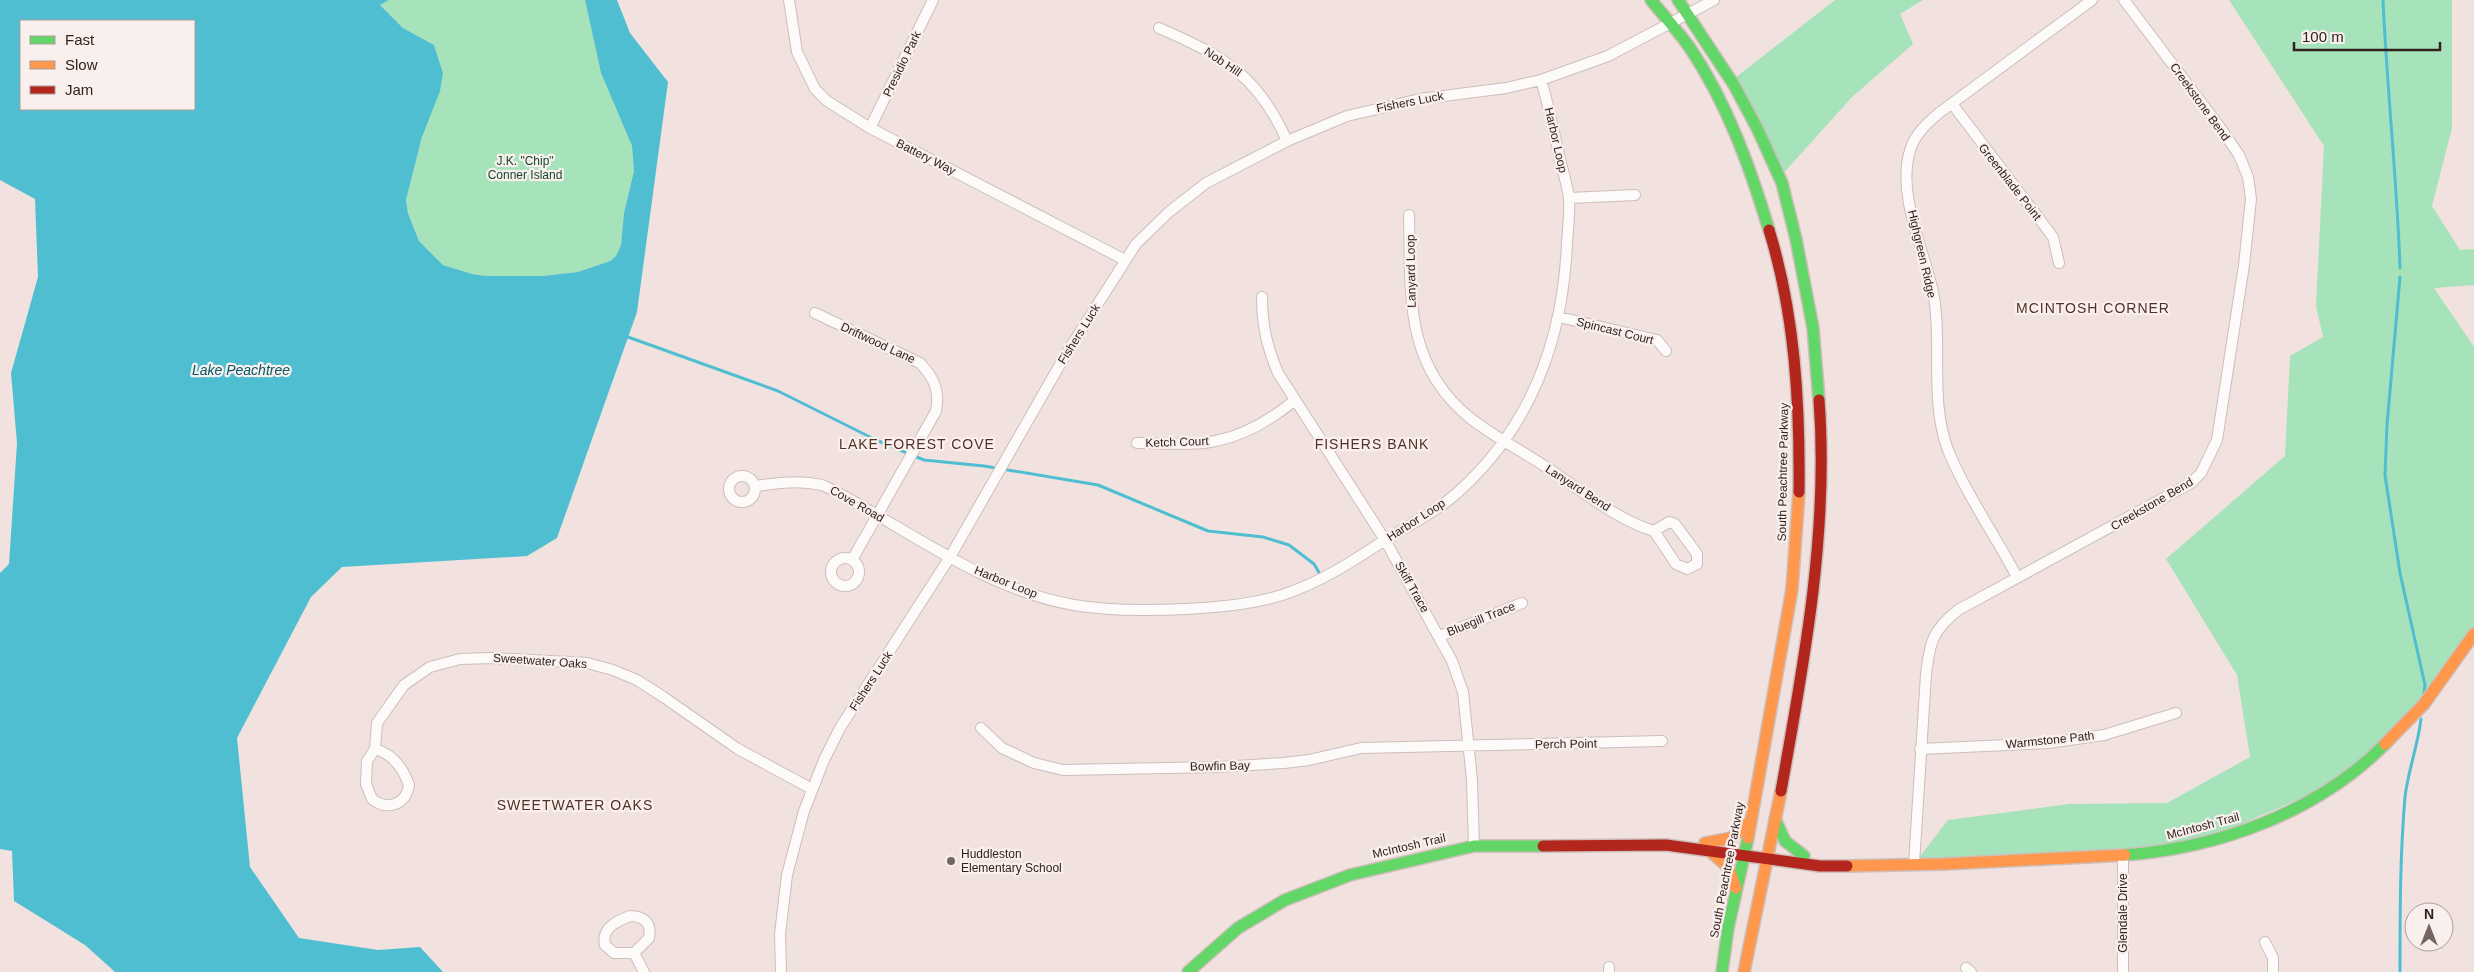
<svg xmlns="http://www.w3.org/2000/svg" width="2474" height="972" viewBox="0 0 2474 972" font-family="Arial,sans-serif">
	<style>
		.green { fill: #a6e3ba }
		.water { fill: #50bed1; fill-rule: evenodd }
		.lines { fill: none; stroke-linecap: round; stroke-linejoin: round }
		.stream { stroke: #50bed1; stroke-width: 3 }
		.street-casing { stroke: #cdbeba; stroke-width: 12 }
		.fast-casing { stroke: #cdbeba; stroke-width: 14 }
		.slow-casing { stroke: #cdbeba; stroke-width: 14 }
		.jam-casing { stroke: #cdbeba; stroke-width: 14 }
		.street { stroke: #fdfbfa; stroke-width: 10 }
		.fast { stroke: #63d668; stroke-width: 11 }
		.slow { stroke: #ff974d; stroke-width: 11 }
		.jam { stroke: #b3261e; stroke-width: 11 }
		.poi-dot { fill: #756562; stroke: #f9f0ee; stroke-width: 2 }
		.labels { text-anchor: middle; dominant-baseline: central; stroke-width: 4.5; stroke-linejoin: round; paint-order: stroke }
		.street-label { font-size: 12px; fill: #32221e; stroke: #f9f0ee }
		.park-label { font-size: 12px; fill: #14472b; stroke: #f9f0ee }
		.poi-label { font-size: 12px; fill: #32221e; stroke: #f9f0ee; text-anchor: start }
		.neighbourhood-label { font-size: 14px; letter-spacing: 1px; fill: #513027; stroke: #f9f0ee }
		.water-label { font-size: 14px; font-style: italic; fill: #055766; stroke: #f9f0ee }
	</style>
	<rect width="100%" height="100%" fill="#f1e2df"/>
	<path class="green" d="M389,0h196l16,73 31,73 2,25 -10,42 -3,32 -5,11 -6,5 -32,11 -36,4h-56l-14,-2 -29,-9 -24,-24 -11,-29 -2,-12 16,-63 21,-64 -9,-28 -31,-17 -23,-23z
		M1835,0h88l-23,14 13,30 -61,53 -72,80 -49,-96z
		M2229,0h223v128l-20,78 28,44 14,-1v36l-40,3 40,59v288l-28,41 -107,106 -151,65 -274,17 34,-44 121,-16 98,-1 83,-46 -13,-82 -71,-116 119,-103 5,-100 33,-19 -7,-31 8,-160z"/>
	<path class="water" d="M0,0h389l-9,5 23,23 31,17 9,28 -3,18 -18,46 -16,63 2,13 11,28 24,24 29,9 14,2h56l36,-4 32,-11 6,-5 5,-11 3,-32 10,-42 -2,-25 -31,-73 -16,-73h32l13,33 38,49 -31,230 -80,226 -30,18 -185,11 -31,30 -74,141 13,129 49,71 79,12 42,-3 23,25h-328l-30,-27 -71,-44 -2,-50 -12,-2v-276l9,-9 8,-121 -6,-70 27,-96 -3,-78 -35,-19zM21,21h173v88h-173z"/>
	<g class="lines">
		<path class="stream" d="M2383,0c4,90 14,179 17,268
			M2400,277l-13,148 -2,50 15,98 25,112 -1,8
			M628,337l150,54 98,49 48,20 60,6 114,19 110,46 55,6 26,8 25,19 7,12
			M2400,972c0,-58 0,-117 5,-175 3,-26 13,-52 16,-78"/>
		<defs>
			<path id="street" d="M789,0l8,52 18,37 12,12 43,27 255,132
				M1159,28c64,28 99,47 128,113
				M1953,105l100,132 6,26
				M870,128l63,-128
				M1569,198l66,-3
				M1409,215c2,77 -6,149 61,203 24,19 51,32 76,49 34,22 69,52 108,64
				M1262,297c0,28 5,50 16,76l107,167 67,121 11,31 9,88 2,66
				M815,313l105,50c14,15 20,27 16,48l-84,149
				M1559,317l98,23 9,11
				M1137,443c26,0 54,3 79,-2 29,-6 56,-22 79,-41
				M729 489a13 13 0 1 1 26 0a13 13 0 1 1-26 0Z
				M755,486c23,-3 44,-6 67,-1 19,8 37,20 55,30 61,36 126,78 197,90 52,9 161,6 211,-11 36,-12 68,-33 100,-54 24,-15 51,-28 72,-47 74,-66 106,-153 110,-250 1,-14 3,-31 2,-45 -2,-13 -6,-27 -9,-39 -6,-26 -11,-53 -19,-79
				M1669,522l6,2 22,30v10l-10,5 -11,-5 -22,-33z
				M831 572a14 14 0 1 1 28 0a14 14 0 1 1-28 0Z
				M2017,577c-22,-42 -51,-83 -69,-127 -19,-50 -5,-107 -15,-158 -9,-42 -35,-95 -24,-138 4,-18 17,-30 30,-41l153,-113
				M1440,636l82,-33
				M981,728l21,20 32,15 29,7 156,-3 65,-4 25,-3 52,-12 301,-7
				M375,749c18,5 28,19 34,36 -3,20 -22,26 -37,14l-6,-15 1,-23 8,-12 2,-26 27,-38 26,-18 30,-8 32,-1 95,5 26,7 24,10 25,16 76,53 74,40
				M1920,749l128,-6 56,-8 72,-22
				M1914,864l12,-190c4,-32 6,-43 32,-64l233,-127 10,-10 16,-33 27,-175 7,-66 -3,-22 -9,-22 -20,-29 -95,-126
				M630,916c14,0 22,7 19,22l-15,15h-20l-9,-8c-4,-17 12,-24 25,-29z
				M2265,942l8,16v14
				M634,953l10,19
				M1966,968l5,4
				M781,972l-1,-38 7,-59 17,-64 20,-51 16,-32 110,-171 116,-203 70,-110 33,-32 37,-29 81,-42 60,-25 73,-17 86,-11 35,-8 67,-24 106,-56
				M1609,972v-5
				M2123,972v-117"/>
			<path id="fast" d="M1651,0c13,16 27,31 39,48 37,55 60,119 79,182
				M1678,0l56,85 24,45 24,53 14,56 17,89 6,72
				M1775,819l10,22 19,15
				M2125,855c94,-7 193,-43 260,-111
				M1188,972l50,-44 47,-28 65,-25 124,-29h69
				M1722,972l6,-44 20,-90"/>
			<path id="slow" d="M2385,744l39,-40 50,-70
				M1748,838l44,-249 7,-97
				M1705,843l26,-5 20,-17
				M1711,852l17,15 8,21
				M1847,866l97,-2 181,-9
				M1744,972l37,-181"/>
			<path id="jam" d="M1769,230c26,84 31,174 30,262
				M1781,791c23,-128 48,-261 38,-391
				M1543,846l123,-1 154,21h27"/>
		</defs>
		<use href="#street" class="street-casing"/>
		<use href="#fast" class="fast-casing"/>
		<use href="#slow" class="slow-casing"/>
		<use href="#jam" class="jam-casing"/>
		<use href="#street" class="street"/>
		<use href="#fast" class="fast"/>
		<use href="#slow" class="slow"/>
		<use href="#jam" class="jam"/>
	</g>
	<circle class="poi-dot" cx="951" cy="861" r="5"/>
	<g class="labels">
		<g class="street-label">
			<text transform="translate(1223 62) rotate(34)">Nob Hill</text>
			<text transform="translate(902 64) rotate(-64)">Presidio Park</text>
			<text transform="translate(1410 102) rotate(-11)">Fishers Luck</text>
			<text transform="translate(2200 102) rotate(54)">Creekstone Bend</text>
			<text transform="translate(1556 140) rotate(77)">Harbor Loop</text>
			<text transform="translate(926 157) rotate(27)">Battery Way</text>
			<text transform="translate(2010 182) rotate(52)">Greenblade Point</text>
			<text transform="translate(1922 254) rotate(77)">Highgreen Ridge</text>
			<text transform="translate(1411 271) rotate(-91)">Lanyard Loop</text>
			<text transform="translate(1615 331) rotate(14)">Spincast Court</text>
			<text transform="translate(1079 334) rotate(-58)">Fishers Luck</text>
			<text transform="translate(878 343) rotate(25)">Driftwood Lane</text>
			<text transform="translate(1177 442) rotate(-2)">Ketch Court</text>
			<text transform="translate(1783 472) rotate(-89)">South Peachtree Parkway</text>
			<text transform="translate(1578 488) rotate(33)">Lanyard Bend</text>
			<text transform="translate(857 504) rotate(30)">Cove Road</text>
			<text transform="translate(2152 504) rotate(-30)">Creekstone Bend</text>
			<text transform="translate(1416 520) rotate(-33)">Harbor Loop</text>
			<text transform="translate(1006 582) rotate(22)">Harbor Loop</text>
			<text transform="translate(1412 587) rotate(60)">Skiff Trace</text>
			<text transform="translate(1481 619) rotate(-22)">Bluegill Trace</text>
			<text transform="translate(540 661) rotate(4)">Sweetwater Oaks</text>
			<text transform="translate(871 681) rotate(-57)">Fishers Luck</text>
			<text transform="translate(2050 740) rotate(-6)">Warmstone Path</text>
			<text transform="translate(1566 744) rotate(-1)">Perch Point</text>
			<text transform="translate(1220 766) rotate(-1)">Bowfin Bay</text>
			<text transform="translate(2203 826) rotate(-15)">McIntosh Trail</text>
			<text transform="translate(1409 846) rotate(-13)">McIntosh Trail</text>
			<text transform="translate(1727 870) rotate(-79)">South Peachtree Parkway</text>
			<text transform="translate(2123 913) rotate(-90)">Glendale Drive</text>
		</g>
		<g class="park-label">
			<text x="525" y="161">J.K. "Chip"<tspan x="525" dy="14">Conner Island</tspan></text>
		</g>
		<g class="poi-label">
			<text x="961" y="854">Huddleston<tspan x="961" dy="14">Elementary School</tspan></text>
		</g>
		<g class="neighbourhood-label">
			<text x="2093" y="308">MCINTOSH CORNER</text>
			<text x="917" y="444">LAKE FOREST COVE</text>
			<text x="1372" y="444">FISHERS BANK</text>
			<text x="575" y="805">SWEETWATER OAKS</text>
		</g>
		<g class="water-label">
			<text x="241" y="370">Lake Peachtree</text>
		</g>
	</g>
	<rect x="20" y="20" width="175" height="90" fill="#f9f0ee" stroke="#a99e9b"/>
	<rect x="30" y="36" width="25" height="8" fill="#63d668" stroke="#a99e9b"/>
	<text x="65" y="45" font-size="15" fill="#32221e">Fast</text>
	<rect x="30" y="61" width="25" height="8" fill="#ff974d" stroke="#a99e9b"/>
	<text x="65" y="70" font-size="15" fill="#32221e">Slow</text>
	<rect x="30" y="86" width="25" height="8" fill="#b3261e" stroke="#a99e9b"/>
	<text x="65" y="95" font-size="15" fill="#32221e">Jam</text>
	<g transform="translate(2429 927)"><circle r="24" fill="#f9f0ee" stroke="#a99e9b"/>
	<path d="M0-4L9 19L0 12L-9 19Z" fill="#756562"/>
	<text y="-8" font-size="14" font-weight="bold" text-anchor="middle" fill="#32221e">N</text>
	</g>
	<path d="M2294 42v8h146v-8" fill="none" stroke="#32221e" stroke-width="2.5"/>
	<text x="2302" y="42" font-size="15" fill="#32221e" stroke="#f9f0ee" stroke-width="4" paint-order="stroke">100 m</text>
</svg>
